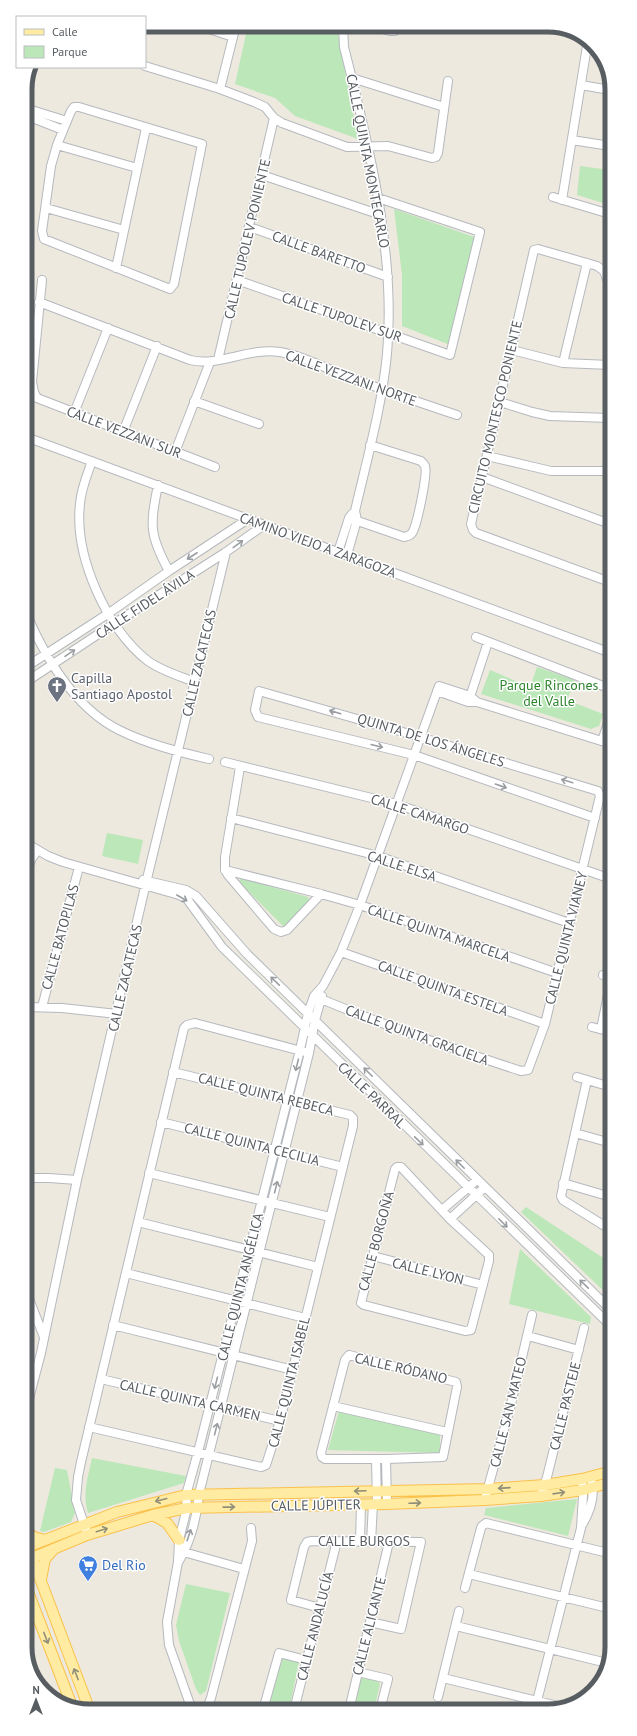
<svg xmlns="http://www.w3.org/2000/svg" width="637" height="1736" viewBox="0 0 637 1736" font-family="'PT Sans',sans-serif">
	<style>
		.green { fill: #bce7b9 }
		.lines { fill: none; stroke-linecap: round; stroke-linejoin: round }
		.minor-casing { stroke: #b5b9be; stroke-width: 10 }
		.major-casing { stroke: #fbc14b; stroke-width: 12 }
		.minor { stroke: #fff; stroke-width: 8 }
		.major { stroke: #ffeca2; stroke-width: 10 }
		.oneway { stroke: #9b9ea1 }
		.oneway2 { stroke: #928f78 }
		.labels { text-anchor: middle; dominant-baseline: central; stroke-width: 3; stroke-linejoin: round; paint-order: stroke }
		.street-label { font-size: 14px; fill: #585d62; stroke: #fff }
		.worship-label { font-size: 14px; fill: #5b616d; stroke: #fff; text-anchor: start }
		.park-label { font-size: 14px; fill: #2e842e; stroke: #fff }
		.shop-label { font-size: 14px; fill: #366cbe; stroke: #fff; text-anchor: start }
		.rim { fill: none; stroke: #585d62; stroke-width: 5 }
	</style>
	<rect width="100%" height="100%" fill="#ede9df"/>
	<path class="green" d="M248,25h88l22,114 -63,-23 -20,-18 -40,-14z
		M580,166l30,4v35l-33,-10z
		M394,209l83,29 -27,107 -48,-19v-51z
		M537,667l38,13 -8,20 36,14 -4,12 -8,3 -110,-35 9,-24 40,17z
		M107,833l36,7 -5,24 -36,-8z
		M240,878l68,19 2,4 -25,27 -46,-46z
		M526,1207l85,56v35l-90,-86z
		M520,1249l71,68 -1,7 -81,-20z
		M340,1407l100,28v18l-112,-3z
		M92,1458l94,18 -2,7 -96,30c-6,-19 0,-36 4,-55z
		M55,1468l12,2 8,43 -4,9 -27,10 -4,-1z
		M577,1499l-9,37 -84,-21 2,-7z
		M186,1584l44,9 -24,98 -6,4 -4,-6 -17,-48 -3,-16z
		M280,1658l16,2 3,2 -10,48h-23z
		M361,1678l16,2 3,4 -6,26h-22z"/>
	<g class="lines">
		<defs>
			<path id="minor" d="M197,25l36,12
				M343,25l1,22c25,98 52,206 43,307 -5,52 -20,105 -32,157l2,9 -10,35
				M370,25l20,6h5l4,-6
				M145,66l75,23 34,13 11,5 9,11 8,5 65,24 41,-1 44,12 4,-1 2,-4 10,-72
				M352,78l92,29
				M581,85l29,5
				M220,89l16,-64
				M74,107h5l123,37 -28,140 -4,5 -121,-48 -5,-2 -2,-8 9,-65 6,-21 14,-34z
				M25,108l42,13
				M25,115l38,15
				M572,140l38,6
				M57,145l80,23
				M262,175l119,40
				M553,197l57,17
				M562,200l26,-160
				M46,208l78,22
				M250,227l138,50
				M116,268l30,-140
				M42,280l-10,102 2,10 3,6 178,69
				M237,280l213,75 30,-123 -102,-34
				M610,287l-6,-16 -7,-5 -59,-17 -4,1 -63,274 2,6 3,3 134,49
				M39,302l151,58c30,7 59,-13 90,-8 23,4 46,16 68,25 36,13 72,26 109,38
				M512,350l51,13 47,2
				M218,360l56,-242
				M563,363l24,-100
				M194,401l65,23
				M500,402l32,10 18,4 60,2
				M74,413l34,-85
				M123,432l34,-86
				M26,437l585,216
				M175,452l35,-90
				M487,456l64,15h59
				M92,461c-5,14 -11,28 -12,43 -6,52 27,126 68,157 14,10 31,15 47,21
				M482,477l128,47
				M158,485c-8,40 -9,50 11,86
				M349,518l55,19c4,-1 6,-1 8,-4 5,-7 16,-60 13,-67 0,-1 -4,-5 -4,-5l-51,-16
				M338,552l11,-34 3,-4
				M26,613c19,44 49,95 93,117 28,14 60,22 90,29
				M476,637l135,52
				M26,667l83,-54 60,-42 79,-52
				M26,682l89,-59 111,-71 38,-27
				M437,691l31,11h9l134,42
				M469,700l19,-58
				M602,741l9,-27
				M225,762l171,42 215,75
				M240,767l-15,90v13l3,5 46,54 7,3 6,-2 34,-36
				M231,818l147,38 191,67
				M26,843l22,13 15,6 116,33 8,4 35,48 390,380
				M26,861l6,-3 6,-8
				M225,870l96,24 39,11 197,68
				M26,872l6,-14
				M143,880l43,10 10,6 51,58 365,357
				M341,952l204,72
				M603,975l8,2
				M314,996c68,29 137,52 207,75l7,-1 17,-46 55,-228 -2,-5 -178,-54 -161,-46 -4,19 3,7 156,38 181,63
				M26,1007l36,1 55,6
				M42,1007l37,-140
				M592,1027l19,5
				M601,1029l10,-49
				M577,1077l34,10
				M587,1080l-26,116 2,4 48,30
				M161,1122l182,45
				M575,1133l36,10
				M27,1146l2,32
				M397,1167h4l49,52 39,36v6l-18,69 -6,1 -101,-26 -3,-2 34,-134z
				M149,1173l181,44
				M27,1178h22l28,2
				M563,1183l48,14
				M442,1210l35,-30
				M450,1219l35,-32
				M138,1222l180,45
				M373,1256l110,29
				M126,1273l179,45
				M27,1294l17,43
				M113,1325l180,45
				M528,1336l51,14
				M349,1355l107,27 1,5 -14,70 -57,2h-61l-3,-2 -1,-4 24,-93z
				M101,1379l179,42
				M27,1406l14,-53 36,-173 68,-293 81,-335
				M333,1406l114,26
				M89,1427l172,40 5,-2 14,-44 73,-295v-8l-3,-3 -177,-43
				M376,1459l1,45
				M386,1459l1,45
				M486,1495l24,-87 22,-93
				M541,1496l6,-19 37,-149
				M582,1525c8,-13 13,-26 10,-42
				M86,1530l-10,-30 2,-23 3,-15 103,-434 3,-3 8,-2 114,30
				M360,1542l1,-38
				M371,1542l2,-38
				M180,1551l64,18
				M179,1561c11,-19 18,-44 20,-67l110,-441 6,-33 7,-24
				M469,1574l143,35
				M465,1588l16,-60 1,-2 4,-3 126,31
				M320,1608l-29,-8 13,-53 3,-5 5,-1 109,1 -20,87 -31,-7
				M456,1626l151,37
				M358,1672l30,7 -8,31
				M443,1678l123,30
				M438,1697l21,-86
				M535,1709l46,-181 2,-32 -1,-17
				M192,1710l-23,-65 -2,-23 11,-60 1,-22 8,-32 -1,-13 12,-43 102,-402 8,-37 6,-17 9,-10 18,-34 19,-47 79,-219 31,10 7,6
				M206,1710l5,-12 41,-157 -1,-13
				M263,1710l16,-57 27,7
				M294,1710l43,-169
				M349,1710l40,-168"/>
			<path id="major" d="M153,1515l14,8 12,17
				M27,1532l7,5 11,3
				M27,1547l90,-35 69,-17 302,-6 57,-4 37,-6 30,-8
				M30,1552l60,159
				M27,1560l60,-25 66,-20 34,-7 200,-4 98,-4 56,-4 42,-6 29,-8
				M41,1579l4,-20 8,-9
				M27,1589l45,117"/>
		</defs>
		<use href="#minor" class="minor-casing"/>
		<use href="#major" class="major-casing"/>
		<use href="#minor" class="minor"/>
		<use href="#major" class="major"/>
	</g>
	<defs><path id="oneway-shaft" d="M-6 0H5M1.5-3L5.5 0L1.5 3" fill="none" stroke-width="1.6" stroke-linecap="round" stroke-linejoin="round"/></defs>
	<g class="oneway">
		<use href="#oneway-shaft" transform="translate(238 544) rotate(-36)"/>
		<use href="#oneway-shaft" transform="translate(192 556) rotate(147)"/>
		<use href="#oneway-shaft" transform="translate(70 653) rotate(-34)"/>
		<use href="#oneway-shaft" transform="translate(335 712) rotate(-164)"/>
		<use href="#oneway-shaft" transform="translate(377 746) rotate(14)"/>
		<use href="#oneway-shaft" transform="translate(567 781) rotate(-163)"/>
		<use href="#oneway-shaft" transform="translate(501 786) rotate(19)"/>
		<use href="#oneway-shaft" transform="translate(182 898) rotate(30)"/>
		<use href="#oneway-shaft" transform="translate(275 981) rotate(-136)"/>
		<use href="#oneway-shaft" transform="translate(297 1065) rotate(104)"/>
		<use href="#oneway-shaft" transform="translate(368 1072) rotate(-135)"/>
		<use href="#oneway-shaft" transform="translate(419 1141) rotate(44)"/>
		<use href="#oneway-shaft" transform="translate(460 1164) rotate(-135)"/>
		<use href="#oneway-shaft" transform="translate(276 1187) rotate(-76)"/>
		<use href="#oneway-shaft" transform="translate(503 1223) rotate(45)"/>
		<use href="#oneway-shaft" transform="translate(584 1284) rotate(-136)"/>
		<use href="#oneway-shaft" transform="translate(216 1383) rotate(104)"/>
		<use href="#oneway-shaft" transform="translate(216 1429) rotate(-76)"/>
		<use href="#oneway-shaft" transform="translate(189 1535) rotate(-72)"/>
	</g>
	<g class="oneway2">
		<use href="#oneway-shaft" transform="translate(504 1488) rotate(176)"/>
		<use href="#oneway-shaft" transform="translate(360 1491) rotate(178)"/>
		<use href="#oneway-shaft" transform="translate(559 1493) rotate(-8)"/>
		<use href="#oneway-shaft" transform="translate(161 1500) rotate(166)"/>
		<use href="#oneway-shaft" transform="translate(415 1503) rotate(-2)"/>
		<use href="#oneway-shaft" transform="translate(229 1507) rotate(-1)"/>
		<use href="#oneway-shaft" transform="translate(102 1530) rotate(-17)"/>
		<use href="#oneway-shaft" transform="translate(46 1638) rotate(69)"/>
		<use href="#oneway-shaft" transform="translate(76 1674) rotate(-111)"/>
	</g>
	<defs>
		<symbol id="church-pin" viewBox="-11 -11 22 30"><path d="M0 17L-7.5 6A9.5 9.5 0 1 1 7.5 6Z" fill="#6b7280" stroke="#fff"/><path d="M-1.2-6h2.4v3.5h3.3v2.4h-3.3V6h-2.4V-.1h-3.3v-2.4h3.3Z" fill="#fff"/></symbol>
		<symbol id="supermarket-pin" viewBox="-11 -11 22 30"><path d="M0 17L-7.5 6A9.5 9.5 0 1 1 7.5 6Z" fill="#3f7fe0" stroke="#fff"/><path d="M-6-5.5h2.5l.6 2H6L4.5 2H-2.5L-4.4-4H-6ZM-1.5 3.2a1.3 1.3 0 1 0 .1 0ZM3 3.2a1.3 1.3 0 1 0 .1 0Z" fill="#fff"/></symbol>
	</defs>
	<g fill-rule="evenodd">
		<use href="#church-pin" x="46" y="675" width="22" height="30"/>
		<use href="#supermarket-pin" x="77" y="1554" width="22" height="30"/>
	</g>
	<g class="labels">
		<g class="street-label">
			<text transform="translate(368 161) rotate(79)">CALLE QUINTA MONTECARLO</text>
			<text transform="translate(247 239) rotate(-77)">CALLE TUPOLEV PONIENTE</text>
			<text transform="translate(319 252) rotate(20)">CALLE BARETTO</text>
			<text transform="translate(342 317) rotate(19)">CALLE TUPOLEV SUR</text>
			<text transform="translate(351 378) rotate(20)">CALLE VEZZANI NORTE</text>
			<text transform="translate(495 417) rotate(-77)">CIRCUITO MONTESCO PONIENTE</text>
			<text transform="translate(124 432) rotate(21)">CALLE VEZZANI SUR</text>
			<text transform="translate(318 545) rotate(20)">CAMINO VIEJO A ZARAGOZA</text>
			<text transform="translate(145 604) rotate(-33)">CALLE FIDEL ÁVILA</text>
			<text transform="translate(199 663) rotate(-77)">CALLE ZACATECAS</text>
			<text transform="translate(431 740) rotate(17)">QUINTA DE LOS ÁNGELES</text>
			<text transform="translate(420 814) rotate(18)">CALLE CAMARGO</text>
			<text transform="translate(402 866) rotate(18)">CALLE ELSA</text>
			<text transform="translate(439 933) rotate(19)">CALLE QUINTA MARCELA</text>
			<text transform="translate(60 937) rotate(-75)">CALLE BATOPILAS</text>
			<text transform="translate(566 938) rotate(-76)">CALLE QUINTA VIANEY</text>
			<text transform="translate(125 978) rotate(-77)">CALLE ZACATECAS</text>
			<text transform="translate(443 988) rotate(20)">CALLE QUINTA ESTELA</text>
			<text transform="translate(417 1035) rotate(20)">CALLE QUINTA GRACIELA</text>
			<text transform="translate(266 1094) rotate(14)">CALLE QUINTA REBECA</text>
			<text transform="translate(372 1095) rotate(44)">CALLE PARRAL</text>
			<text transform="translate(252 1144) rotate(14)">CALLE QUINTA CECILIA</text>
			<text transform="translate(376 1241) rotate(-75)">CALLE BORGOÑA</text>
			<text transform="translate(428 1271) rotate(14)">CALLE LYON</text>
			<text transform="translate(240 1287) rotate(-76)">CALLE QUINTA ANGÉLICA</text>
			<text transform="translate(401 1368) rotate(13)">CALLE RÓDANO</text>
			<text transform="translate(289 1382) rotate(-76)">CALLE QUINTA ISABEL</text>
			<text transform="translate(190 1400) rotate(13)">CALLE QUINTA CARMEN</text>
			<text transform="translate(565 1406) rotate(-76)">CALLE PASTEJE</text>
			<text transform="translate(508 1412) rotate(-76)">CALLE SAN MATEO</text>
			<text transform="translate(316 1505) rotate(-1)">CALLE JÚPITER</text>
			<text x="364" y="1541">CALLE BURGOS</text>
			<text transform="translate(315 1626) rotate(-76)">CALLE ANDALUCÍA</text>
			<text transform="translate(369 1626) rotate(-76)">CALLE ALICANTE</text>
		</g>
		<g class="worship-label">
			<text x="71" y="678">Capilla<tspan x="71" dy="16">Santiago Apostol</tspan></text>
		</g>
		<g class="park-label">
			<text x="549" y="685">Parque Rincones<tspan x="549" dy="16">del Valle</tspan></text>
		</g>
		<g class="shop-label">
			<text x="102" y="1565">Del Rio</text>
		</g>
	</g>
	<path d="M0 0H637V1736H0ZM89 32H548A57 57 0 0 1 605 89V1647A57 57 0 0 1 548 1704H89A57 57 0 0 1 32 1647V89A57 57 0 0 1 89 32Z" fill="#fff" fill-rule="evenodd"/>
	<path class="rim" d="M89 32H548A57 57 0 0 1 605 89V1647A57 57 0 0 1 548 1704H89A57 57 0 0 1 32 1647V89A57 57 0 0 1 89 32Z"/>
	<rect x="16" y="16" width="130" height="52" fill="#ffffff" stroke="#bcbec0"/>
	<rect x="24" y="29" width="20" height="6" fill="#ffeca2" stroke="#bcbec0"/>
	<text x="52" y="36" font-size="12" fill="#585d62">Calle</text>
	<rect x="24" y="46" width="20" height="12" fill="#bce7b9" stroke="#bcbec0"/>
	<text x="52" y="56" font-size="12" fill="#585d62">Parque</text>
	<g transform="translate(36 1700)" stroke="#ffffff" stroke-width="3" paint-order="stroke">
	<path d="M0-3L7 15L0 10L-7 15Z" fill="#585d62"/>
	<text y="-6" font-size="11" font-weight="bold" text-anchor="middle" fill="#585d62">N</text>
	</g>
</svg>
